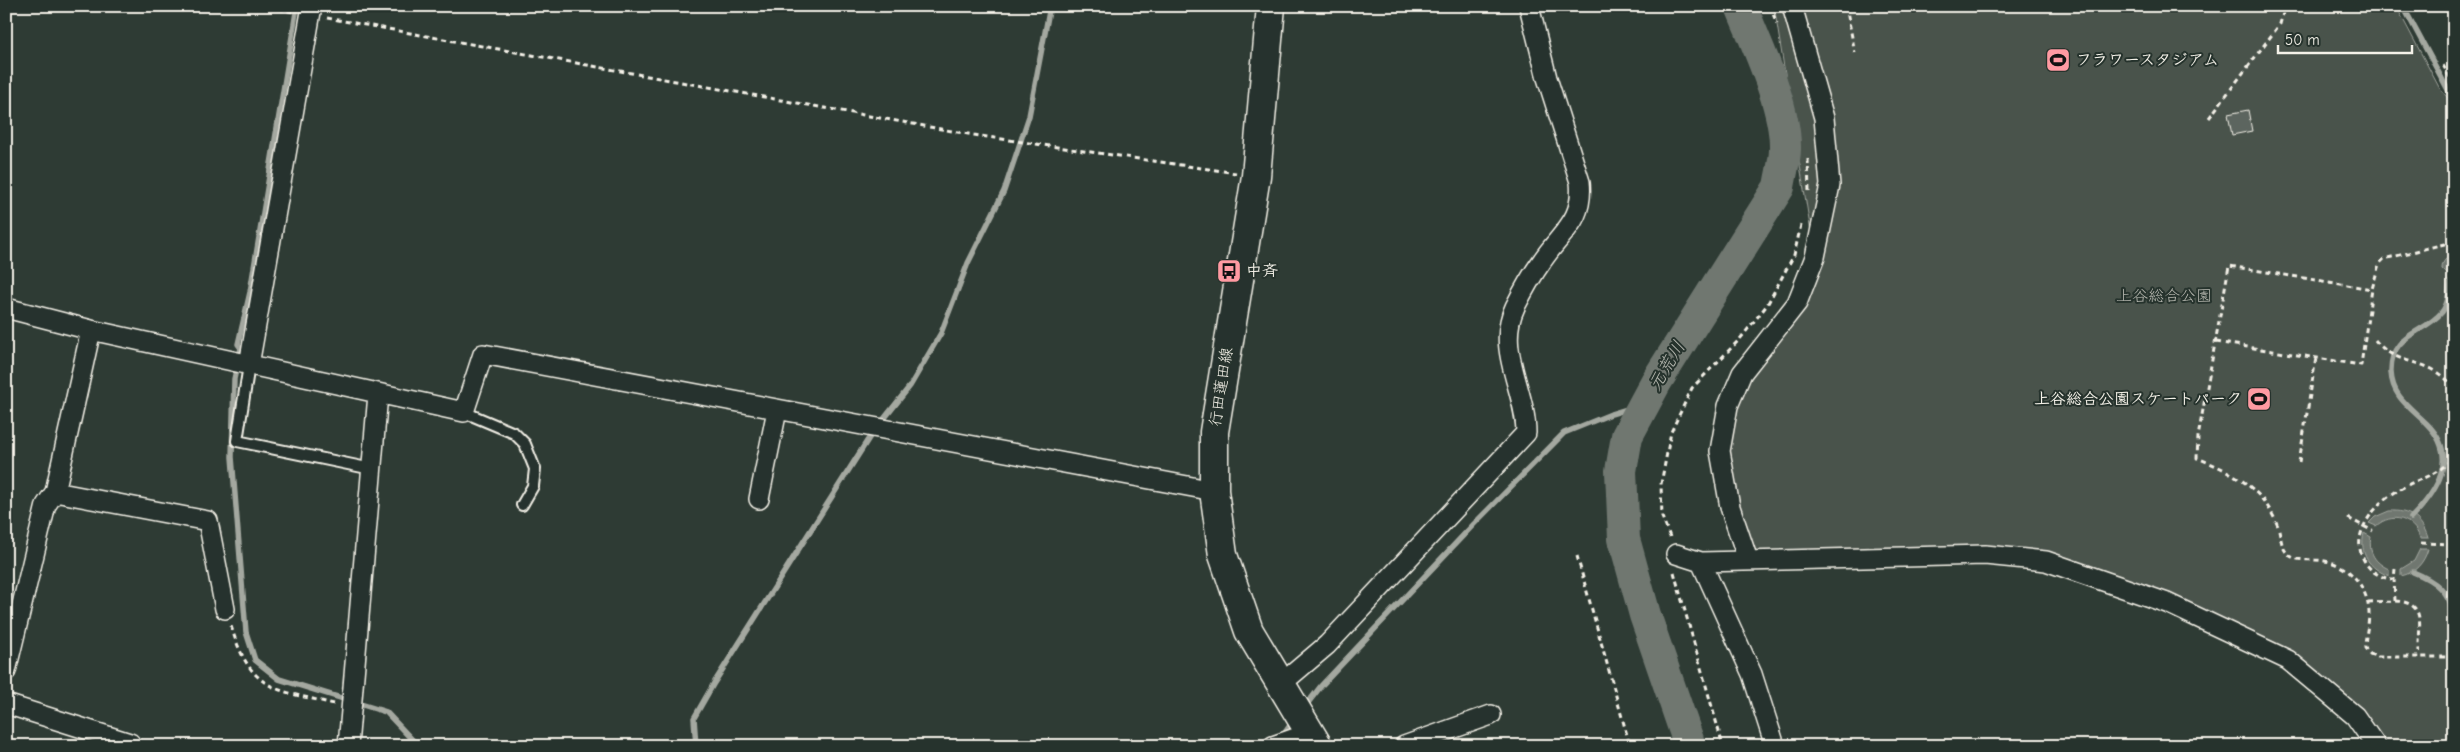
<svg xmlns="http://www.w3.org/2000/svg" width="2460" height="752" viewBox="0 0 2460 752" font-family="'Comic Neue','Klee One',sans-serif">
	<style>
		.green { fill: #48524c; stroke: #9ea29a }
		.water { fill: #6f7770; stroke: #a4a8a0 }
		.lines { fill: none; stroke-linecap: round; stroke-linejoin: round }
		.stream { stroke: #a4a8a0; stroke-width: 5.5 }
		.river { stroke: #6f7770; stroke-width: 32 }
		.building { fill: #5c655e; stroke: #f4f1e8 }
		.service-casing { stroke: #f4f1e8; stroke-width: 14 }
		.minor-casing { stroke: #f4f1e8; stroke-width: 22 }
		.primary-casing { stroke: #f4f1e8; stroke-width: 31 }
		.path { stroke: #f4f1e8; stroke-width: 3; stroke-dasharray: 5 4; stroke-linecap: butt }
		.service { stroke: #26332d; stroke-width: 10 }
		.minor { stroke: #26332d; stroke-width: 19 }
		.primary { stroke: #26332d; stroke-width: 28 }
		.labels { text-anchor: middle; dominant-baseline: central; stroke-width: 4; stroke-linejoin: round; paint-order: stroke }
		.poi-label { font-size: 16px; font-weight: bold; fill: #f4f1e8; stroke: #26332d; text-anchor: start }
		.park-label { font-size: 16px; fill: #b8b9b1; stroke: #26332d }
		.street-label { font-size: 16px; fill: #f4f1e8; stroke: #26332d }
		.water-label { font-size: 18px; font-style: italic; fill: #b8bab2; stroke: #26332d }
	</style>
	<rect width="100%" height="100%" fill="#2e3b34"/>
	<filter id="ink" filterUnits="userSpaceOnUse"><feTurbulence type="fractalNoise" baseFrequency=".02" numOctaves="2"/><feDisplacementMap in="SourceGraphic" scale="10" xChannelSelector="R" yChannelSelector="G"/><feConvolveMatrix kernelMatrix="1 2 1 2 8 2 1 2 1" color-interpolation-filters="sRGB"/></filter>
	<g filter="url(#ink)">
		<path class="green" d="M1774,6h622l44,83 14,16v641h-79l-87,-86 -191,-82 -112,-23 -237,5 -28,-109 8,-45 87,-149z"/>
		<path class="water" d="M2454,257v20l-5,-1 -7,-7c0,-7 4,-13 12,-12z
			M2389,511c20,-1 33,7 39,27h-8c-7,-20 -28,-26 -44,-12l-7,-3 6,-6z
			M2364,533l7,4c-3,15 4,26 18,32v7c-20,-8 -30,-22 -25,-43z
			M2420,549h8c-4,14 -13,24 -27,27v-7l13,-8z"/>
		<g class="lines">
			<path class="stream" d="M297,6l-47,286 -12,52 3,4 -7,31 -2,78 14,175 9,28 24,19 107,33 32,34
				M2403,6l51,95
				M2411,518c26,-26 49,-61 16,-94 -16,-16 -35,-27 -36,-52 -1,-39 32,-37 51,-60 6,-8 7,-19 8,-29
				M2413,572c23,9 35,19 41,44
				M1304,708l17,-22 153,-162 90,-91 47,-19 33,-10
				M1283,739l3,-8 7,-10
				M696,746l-2,-28 20,-35 155,-245 41,-52 31,-53 27,-70 36,-72 25,-75 21,-110"/>
			<path class="river" d="M1690,746l-45,-131 -21,-76 -3,-68 6,-35 29,-54 123,-195c2,-13 6,-26 6,-38 1,-43 -28,-103 -44,-143"/>
		</g>
		<path class="building" d="M2248,110l4,21 -20,4 -4,-21z"/>
		<g class="lines">
			<defs>
				<path id="service" d="M249,365l-12,76 135,28
					M464,412l50,21 11,11 10,25 -2,17 -11,19"/>
				<path id="minor" d="M6,308l85,22 373,82 19,-58 731,137
					M249,365l63,-359
					M55,492l153,29 17,88
					M759,499l18,-89
					M1676,554l25,8 284,-7 61,6 121,42 121,57 67,56 21,30
					M1748,560l-18,-53 -10,-56 8,-45 14,-33 55,-70 18,-46 15,-72 -6,-67 -32,-112
					M1701,562l51,112 23,72
					M6,671l40,-166 9,-13 36,-162
					M1281,684l46,-39 199,-212c0,-43 -31,-84 -11,-126 8,-16 17,-32 27,-46 20,-30 42,-40 38,-79l-33,-104 -18,-72
					M6,704l124,39v3
					M348,746l30,-352
					M1273,746l37,-13
					M1404,746l87,-31"/>
				<path id="primary" d="M1271,6l-15,170 -42,256v59l9,64 26,76 69,115"/>
			</defs>
			<use href="#service" class="service-casing"/>
			<use href="#minor" class="minor-casing"/>
			<use href="#primary" class="primary-casing"/>
			<path class="path" d="M261,6l33,6
				M1770,6l7,18
				M1846,6l9,47
				M327,18l647,117 262,38
				M2443,65l11,20
				M2209,118l71,-94 5,-18
				M1808,159l1,33
				M2454,244l-6,-1 -64,16 -5,5 -7,25 -143,-23 -31,171 -1,21c35,13 65,30 80,66 4,9 3,22 10,29 8,9 18,6 28,7 30,0 53,24 54,53 0,12 -4,23 -4,35l5,6 8,3h76
				M2375,340c24,30 54,14 79,48
				M2216,342l145,23 11,-76
				M2299,462l17,-104
				M2348,518l25,13
				M1670,537l-8,-20 -1,-33 10,-52 21,-44 48,-49 27,-34 27,-50 7,-30
				M2421,543l33,1
				M1577,556l53,190
				M2395,569l-1,10c-12,0 -23,-7 -29,-17 -18,-29 13,-61 37,-74 19,-11 39,-13 52,-33
				M1674,572l49,174
				M2395,601c33,1 23,26 24,51
				M2368,602l27,-1 -1,-22
				M231,626c20,65 42,63 103,78"/>
			<use href="#service" class="service"/>
			<use href="#minor" class="minor"/>
			<use href="#primary" class="primary"/>
		</g>
	</g>
	<defs>
		<symbol id="stadium-square" viewBox="-11 -11 22 22"><rect x="-9" y="-9" width="18" height="18" rx="4" fill="#ff9aa2" stroke="#26332d"/><path d="M0-5a6.5 5 0 1 0 0 10a6.5 5 0 1 0 0-10ZM-3.5-1.8h7v3.6h-7Z" fill="#111"/></symbol>
		<symbol id="bus-square" viewBox="-11 -11 22 22"><rect x="-9" y="-9" width="18" height="18" rx="4" fill="#ff9aa2" stroke="#26332d"/><path d="M-5-6H5V4H4V6H2V4H-2V6H-4V4H-5ZM-3.5-4V0h7V-4ZM-3.5 1.2v1.5H-2V1.2ZM2 1.2v1.5H3.5V1.2Z" fill="#111"/></symbol>
	</defs>
	<g fill-rule="evenodd">
		<use href="#stadium-square" x="2044" y="46" width="28" height="28"/>
		<use href="#bus-square" x="1215" y="257" width="28" height="28"/>
		<use href="#stadium-square" x="2245" y="385" width="28" height="28"/>
	</g>
	<g class="labels">
		<g class="poi-label">
			<text x="2076" y="60">フラワースタジアム</text>
			<text x="1246" y="271">中斉</text>
			<text x="2242" y="399" text-anchor="end">上谷総合公園スケートパーク</text>
		</g>
		<g class="park-label">
			<text x="2164" y="296">上谷総合公園</text>
		</g>
		<g class="street-label">
			<text transform="translate(1221 387) rotate(-81)">行田蓮田線</text>
		</g>
		<g class="water-label">
			<text transform="translate(1667 366) rotate(-59)">元荒川</text>
		</g>
	</g>
	<rect width="2460" height="752" fill="none" stroke="#26332d" stroke-width="25"/>
	<rect x="12" y="12" width="2435" height="727" fill="none" stroke="#f4f1e8" stroke-width="2" filter="url(#ink)"/>
	<path d="M2278 45v8h134v-8" fill="none" stroke="#f4f1e8" stroke-width="2.5"/>
	<text x="2285" y="45" font-size="15" fill="#f4f1e8" stroke="#26332d" stroke-width="4" paint-order="stroke">50 m</text>
</svg>
